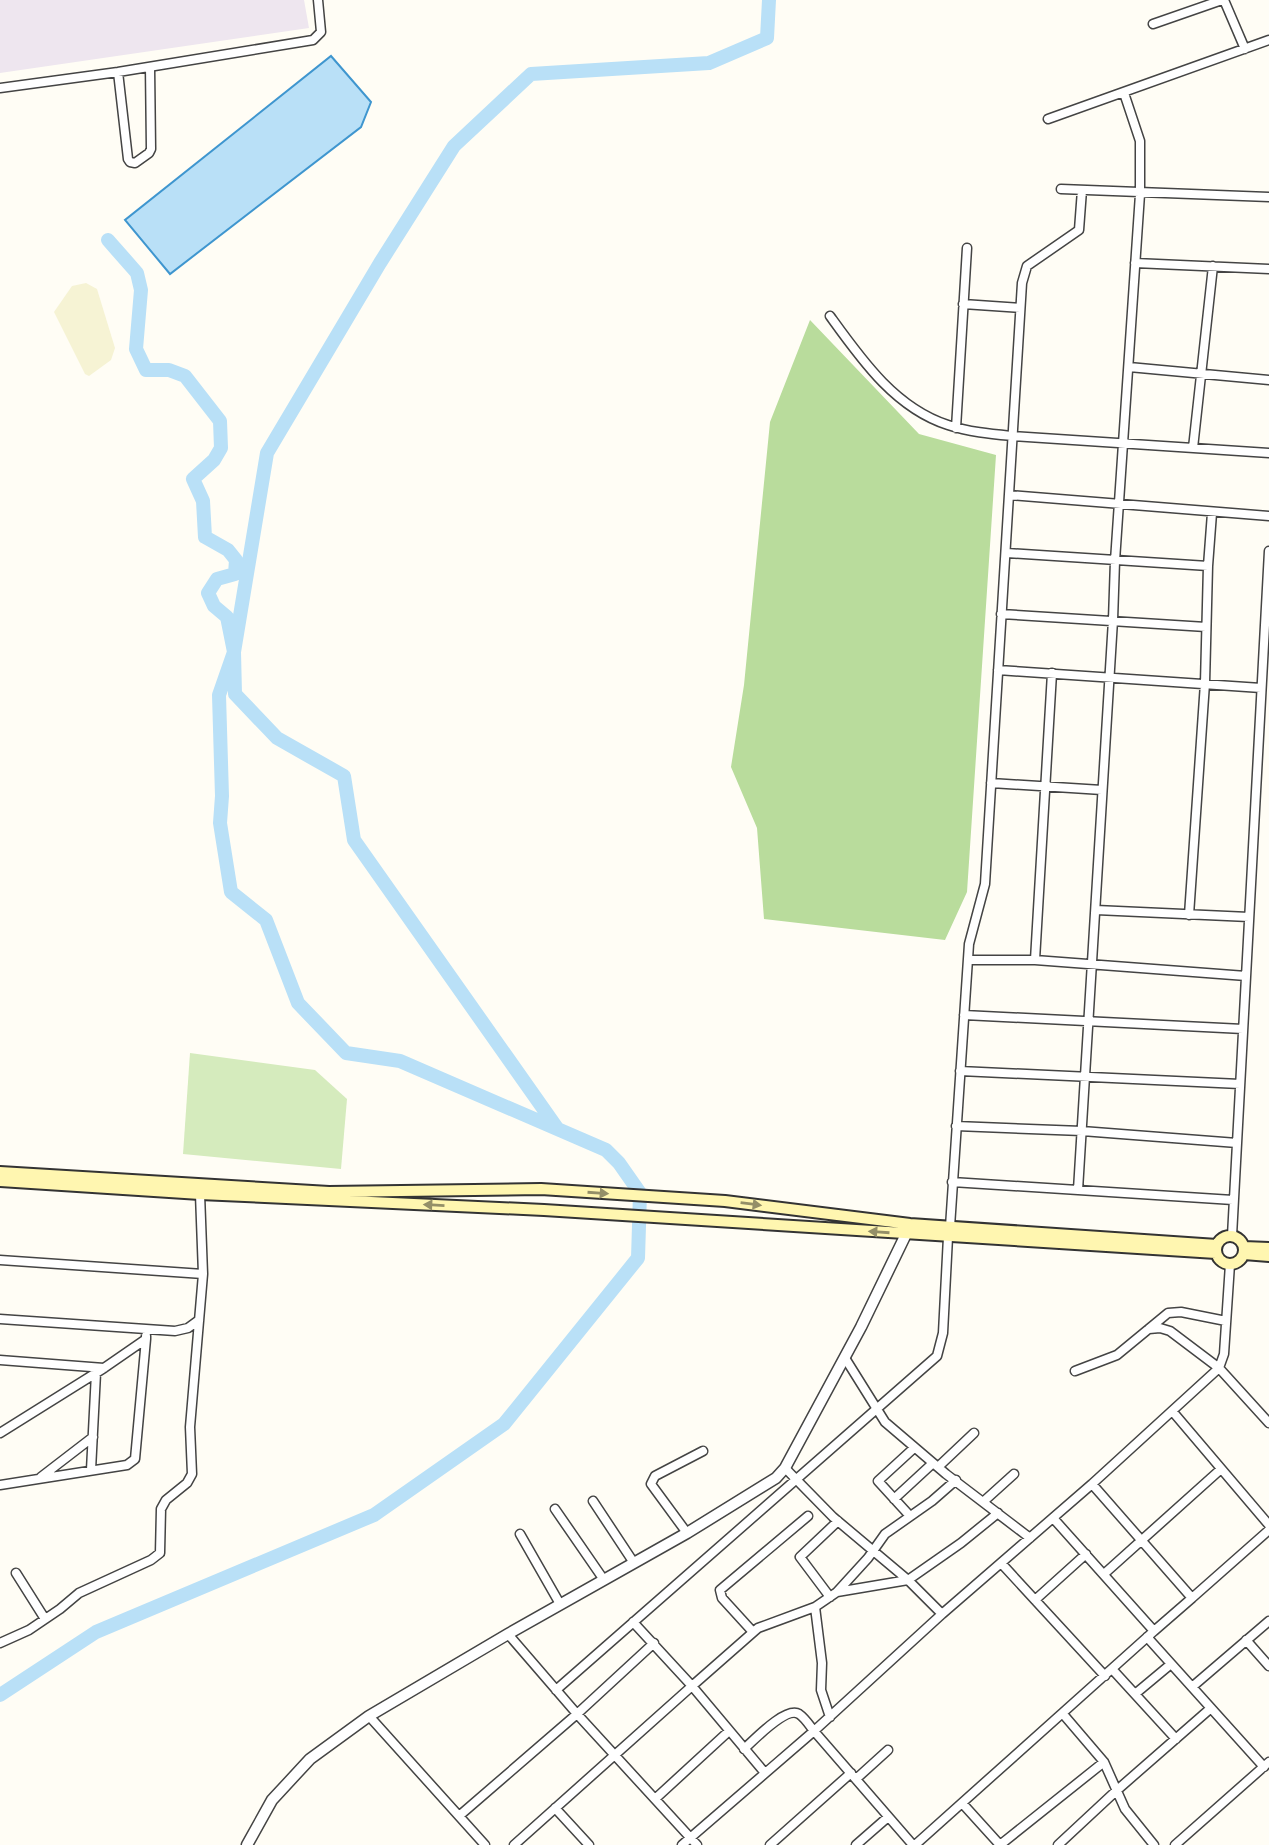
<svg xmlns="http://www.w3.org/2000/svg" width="1269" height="1845" viewBox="0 0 1269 1845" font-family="'IBM Plex Serif',serif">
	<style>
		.industrial { fill: #eee6ef }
		.farmland { fill: #f6f3d4 }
		.green { fill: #d5ebbd }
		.forest { fill: #b9dc9c }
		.water { fill: #b9e0f7; stroke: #3f96cf; stroke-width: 2 }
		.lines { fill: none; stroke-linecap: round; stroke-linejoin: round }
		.river { stroke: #b9e0f7; stroke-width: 14 }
		.minor-casing { stroke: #444; stroke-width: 11 }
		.tertiary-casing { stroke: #444; stroke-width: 13 }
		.secondary-casing { stroke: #333; stroke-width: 14 }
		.minor { stroke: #fff; stroke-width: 8 }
		.tertiary { stroke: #fff; stroke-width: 10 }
		.secondary { stroke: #fff6b0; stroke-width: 10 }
		.oneway { fill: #948f68 }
	</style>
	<rect width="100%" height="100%" fill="#fffdf5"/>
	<path class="industrial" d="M0,0h304l5,28 -309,45z"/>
	<path class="farmland" d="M86,283l11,6 18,59 -4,12 -22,16 -4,-2 -31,-62 18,-26z"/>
	<path class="green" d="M190,1053l125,17 32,29 -6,70 -158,-15z"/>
	<path class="forest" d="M810,320l109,114 77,21 -29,437 -22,48 -181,-21 -7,-91 -26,-61 13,-82 26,-263z"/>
	<path class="water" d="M331,56l40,46 -10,25 -191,147 -45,-54z"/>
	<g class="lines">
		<path class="river" d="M557,1128l-203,-288 -10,-64 -67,-38 -42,-44 -1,-42 33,-199 113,-190 74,-117 77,-72 178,-11 58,-25 2,-38
			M0,1695l96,-63 278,-117 130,-91 134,-166 2,-65 -21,-30 -13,-13 -206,-89 -54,-8 -48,-50 -32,-83 -35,-28 -11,-69 2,-27 -3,-101 15,-43 -7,-35 -13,-11 -6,-13 9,-14 18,-5 1,-14 -8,-10 -23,-13 -2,-36 -10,-22 21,-19 7,-12 -1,-27 -35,-45 -16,-6h-23l-10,-21 5,-59 -4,-17 -29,-33"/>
		<defs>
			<path id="minor" d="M1224,0l21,49
				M1153,24l69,-24
				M118,72l10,87 2,3 5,1 14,-10 2,-4 -1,-82
				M0,88l118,-16 195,-32 8,-8 -3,-32
				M1048,119l221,-79
				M1061,189l208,8
				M1135,263l134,6
				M963,304l57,4
				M830,316c31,43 65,92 118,109 21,7 43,9 64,11l257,17
				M1129,367l140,13
				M956,428l11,-180
				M1193,448l20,-182
				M1010,495l259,21
				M1007,553l201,13
				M1001,614l205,13
				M998,670l263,18
				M991,783l111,7
				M1096,910l153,7
				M1189,915l16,-232 3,-117 4,-53
				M968,960h67l211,16
				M1035,960l17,-287
				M964,1015l279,14
				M960,1071l280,13
				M956,1126l126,5 155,12
				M952,1182l281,18
				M1078,1190l35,-570 2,-59 25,-367v-53l-16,-48
				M950,1227l19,-283 16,-60 37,-601 5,-17 52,-36 3,-40
				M1232,1236l37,-685
				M0,1260l203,14
				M0,1319l175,12 13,-3 11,-8
				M1149,1329l11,-1 10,3 49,37 50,55
				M845,1358l40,64 61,52 84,64
				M0,1360l104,8
				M1075,1371l42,-16 51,-42 13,-1 45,9
				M1173,1412l96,113
				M0,1433l104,-65 42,-29v-3
				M938,1467l36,-34
				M785,1468l48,49 75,63 34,34
				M91,1470l5,-97
				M41,1477l52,-40
				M1092,1484l100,114 -38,33
				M0,1485l127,-20 8,-6 11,-120
				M894,1499l39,-36
				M593,1501l41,62
				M983,1502l31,-28
				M555,1509l49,71
				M910,1516l-32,-35 36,-33
				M687,1533l-36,-49 4,-8 48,-25
				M520,1534l40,70
				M1001,1563l104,113
				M16,1573l29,46
				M1104,1574l117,-105
				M837,1592l71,-12 53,-37 37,-30
				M830,1597l-30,-40 38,-36
				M1192,1598l77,-68
				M1035,1600l51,-46
				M815,1607l7,56 -1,27 9,27
				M633,1622l59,64 66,-58 57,-21 22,-15 31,-34 17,-24 47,-33 24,-21
				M753,1632l-31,-34 -2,-8 88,-74
				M508,1634l69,80 120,131
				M1147,1637l117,130
				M1246,1640l23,26
				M0,1643l29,-13 31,-21 19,-16 72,-33 9,-7 1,-44 5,-9 21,-17 5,-9 -2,-47 13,-153 -3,-80
				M1112,1669l64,70
				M1192,1687l77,-66
				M556,1690l381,-334 6,-23 5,-96
				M1135,1694l36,-30
				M1063,1714l41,48
				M369,1716l116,129
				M744,1749c10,-9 42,-43 55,-35 6,4 11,12 15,17l128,-117 150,-130 127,-116 5,-14 6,-90
				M856,1779l32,-29
				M655,1799l74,-68
				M962,1803l38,42
				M555,1808l34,37
				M459,1816l118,-102 77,-71
				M514,1845l178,-159 73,87
				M682,1845l132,-114 99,114
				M770,1845l81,-72
				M856,1845l32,-28
				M915,1845l239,-214 -101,-113
				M1000,1845l104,-83 21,47 29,36
				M1058,1845l58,-54 95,-83
				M1175,1845l94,-83"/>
			<path id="tertiary" d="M247,1845l25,-45 38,-41 59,-43 139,-82 179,-101 89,-55 9,-10 76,-141 48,-99"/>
			<path id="secondary" d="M0,1172l329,20 212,-3 184,12 185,23 307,21
				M0,1181l200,13 344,16 672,43
				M1216 1250a14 14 0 1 1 28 0a14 14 0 1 1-28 0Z
				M1244,1247l25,1
				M1244,1254l25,2"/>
		</defs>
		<use href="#minor" class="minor-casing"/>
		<use href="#tertiary" class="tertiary-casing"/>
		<use href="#secondary" class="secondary-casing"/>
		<use href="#minor" class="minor"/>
		<use href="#tertiary" class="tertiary"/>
		<use href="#secondary" class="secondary"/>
	</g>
	<defs><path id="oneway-solid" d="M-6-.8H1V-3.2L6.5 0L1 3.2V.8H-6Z" transform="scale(1.75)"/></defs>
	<g class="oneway">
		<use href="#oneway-solid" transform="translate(598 1193) rotate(4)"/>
		<use href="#oneway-solid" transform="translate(751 1204) rotate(7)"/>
		<use href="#oneway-solid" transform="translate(434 1205) rotate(-177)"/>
		<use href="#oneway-solid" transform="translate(879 1232) rotate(-176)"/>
	</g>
</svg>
